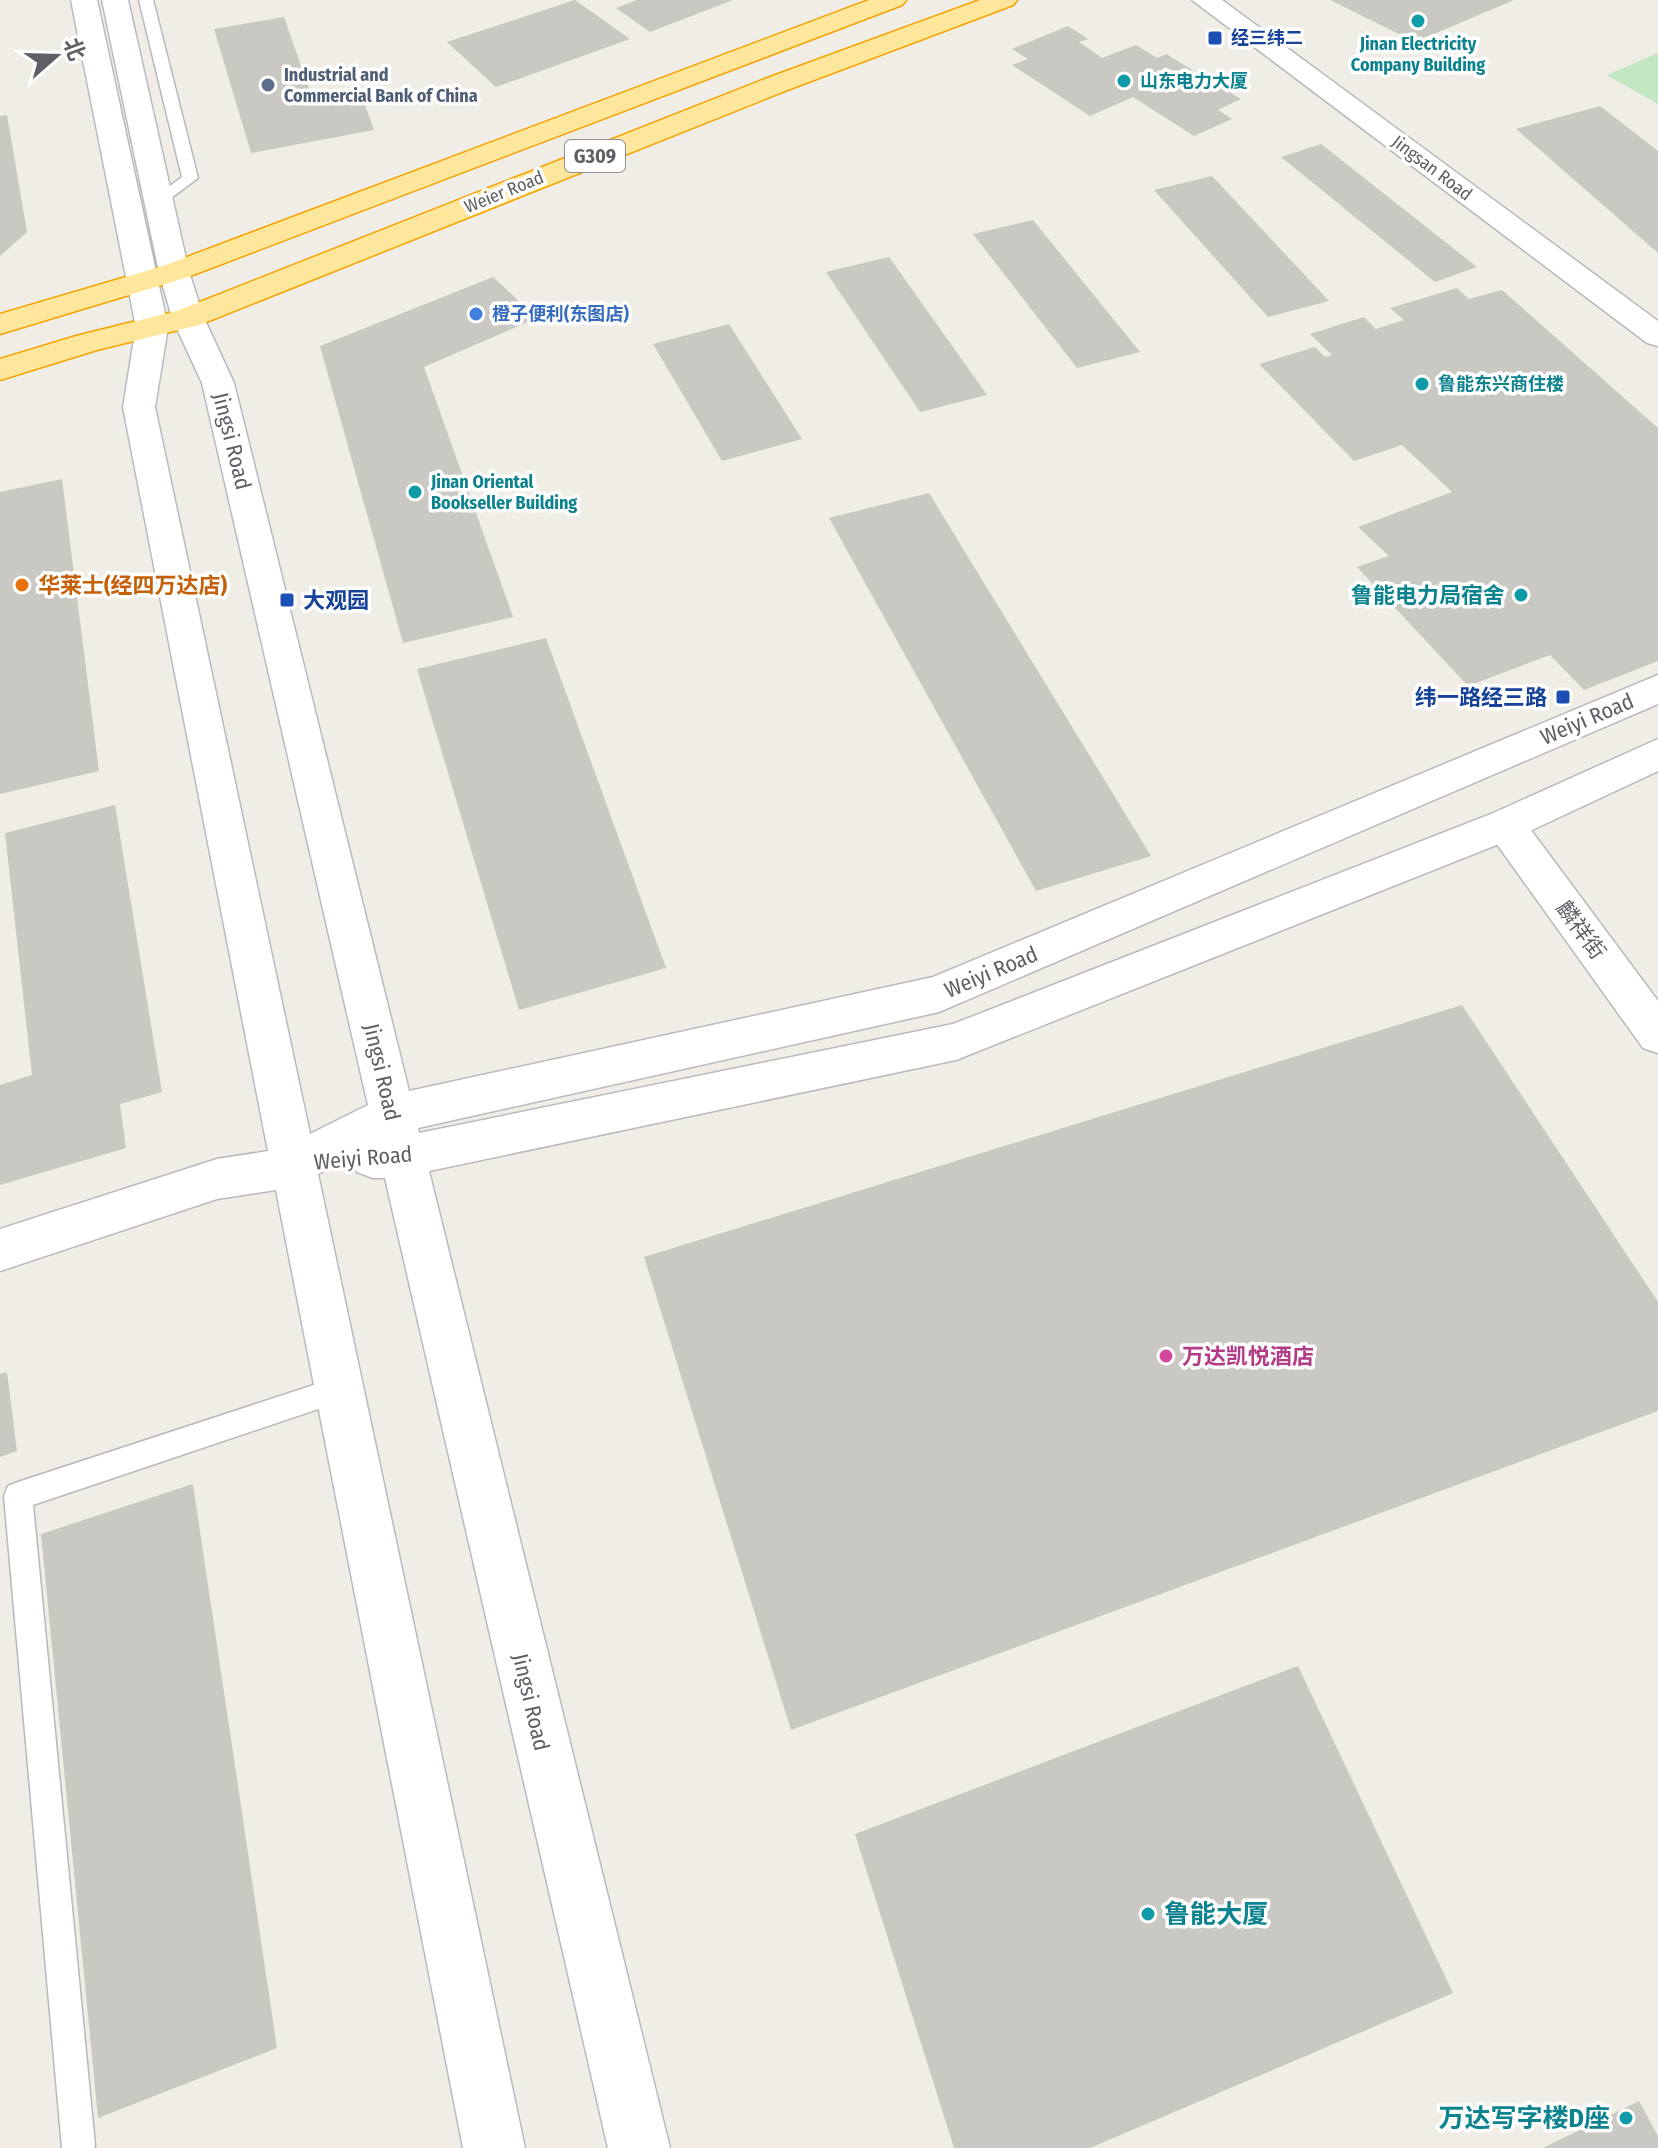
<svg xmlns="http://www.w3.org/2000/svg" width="1658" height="2148" viewBox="0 0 1658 2148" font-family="'Fira Sans Condensed','Noto Sans SC',sans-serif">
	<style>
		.green { fill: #c3e7c2 }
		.building { fill: #cac8c2 }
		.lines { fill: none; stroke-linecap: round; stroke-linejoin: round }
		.service-casing { stroke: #b6b8bc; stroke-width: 3 }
		.minor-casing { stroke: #b6b8bc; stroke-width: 3 }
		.tertiary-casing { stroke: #b6b8bc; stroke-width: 3 }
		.secondary-casing { stroke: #b7babf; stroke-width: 3 }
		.trunk-casing { stroke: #f5a300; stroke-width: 3 }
		.service { fill: #fff; fill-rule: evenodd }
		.minor { fill: #fff; fill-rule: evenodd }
		.tertiary { fill: #fff; fill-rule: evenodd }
		.secondary { fill: #fff; fill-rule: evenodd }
		.trunk { fill: #fee79c; fill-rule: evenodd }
		.culture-dot { fill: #0f9aa8; stroke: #fff; stroke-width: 3 }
		.transit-dot { fill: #1a4fb4; stroke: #fff; stroke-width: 3 }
		.service-dot { fill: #5c6f8a; stroke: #fff; stroke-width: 3 }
		.shop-dot { fill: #3f7fe0; stroke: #fff; stroke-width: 3 }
		.food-dot { fill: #e8710a; stroke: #fff; stroke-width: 3 }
		.hotel-dot { fill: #d1479c; stroke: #fff; stroke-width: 3 }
		.labels { text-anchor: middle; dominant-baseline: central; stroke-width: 7; stroke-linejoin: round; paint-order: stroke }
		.far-transit-label { font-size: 18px; font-weight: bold; fill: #164399; stroke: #fff; text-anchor: start }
		.far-culture-label { font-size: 18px; font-weight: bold; fill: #0d838f; stroke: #fff; text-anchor: start }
		.far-service-label { font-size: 18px; font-weight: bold; fill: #4e5e75; stroke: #fff; text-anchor: start }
		.far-street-label { font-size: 18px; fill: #5d6166; stroke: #fff }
		.far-shop-label { font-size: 18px; font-weight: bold; fill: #366cbe; stroke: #fff; text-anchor: start }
		.shield { fill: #fff; stroke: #8e9094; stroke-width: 2 }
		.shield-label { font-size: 20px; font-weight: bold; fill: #5d6166 }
		.street-label { font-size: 22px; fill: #5d6166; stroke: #fff }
		.food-label { font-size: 22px; font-weight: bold; fill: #c56008; stroke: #fff; text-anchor: start }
		.culture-label { font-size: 22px; font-weight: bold; fill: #0d838f; stroke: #fff; text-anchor: end }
		.transit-label { font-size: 22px; font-weight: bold; fill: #164399; stroke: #fff; text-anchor: start }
		.hotel-label { font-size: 22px; font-weight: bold; fill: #b23c85; stroke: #fff; text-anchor: start }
		.near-culture-label { font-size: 26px; font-weight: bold; fill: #0d838f; stroke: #fff; text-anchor: start }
	</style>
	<rect width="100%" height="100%" fill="#efede5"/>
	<path class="green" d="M1658,53v51l-51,-29z"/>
	<path class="building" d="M575,0l55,39 -134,48 -49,-45z
		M637,0h96l-83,32 -34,-24z
		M1330,0h184l-99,42z
		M284,17l30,86 47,-9 13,36 -123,23 -37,-124z
		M1068,26l20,13 -9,3 23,16 34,-13 21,13 9,-4 75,45 -23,11 14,9 -38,17 -61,-39 -43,19 -78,-51 16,-6 -16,-10z
		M1600,106l58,45v102l-142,-124z
		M7,115l20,117 -27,24v-140z
		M1321,144l156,123 -42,15 -154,-125z
		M1212,176l117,125 -61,16 -114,-127z
		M1033,220l107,132 -63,16 -104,-134z
		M889,257l98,138 -67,17 -94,-140z
		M493,277l44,41 -113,49 89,250 -110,26 -83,-297z
		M1457,288l12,11 33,-9 156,138v233l-74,29 -34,-35 -82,31 -111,-119 32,-11 -31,-29 94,-35 -50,-47 -48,16 -95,-97 56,-17 10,10 7,-2 -22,-21 54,-17 12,12 28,-9 -14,-12z
		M729,324l73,115 -80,22 -69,-117z
		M62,479l37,292 -99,23v-302z
		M929,493l222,363 -115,35 -207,-373z
		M546,638l120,330 -147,42 -102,-341z
		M115,805l47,287 -42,12 6,44 -126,37v-100l32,-10 -27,-242z
		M1462,1005l196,297v109l-867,319 -147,-473z
		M7,1372l10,79 -17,6v-83z
		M193,1484l84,564 -179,70 -57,-584z
		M1298,1666l155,327 -363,155h-136l-99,-314z
		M1639,2101l19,35v12h-115z"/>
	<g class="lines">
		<defs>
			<path id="service" d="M139,0h14l45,178 -39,29 -6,-2v-6l29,-22z
				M341,1376l10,4 3,9 -3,9 -318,107 62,640 -1,3h-32l-58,-652 4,-10 10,-4z"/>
			<path id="minor" d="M1505,810l14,4 139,187v52l-15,-5 -152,-212 -6,-11 6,-11z"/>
			<path id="tertiary" d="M1192,0h30l436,321v25l-11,-3z"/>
			<path id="secondary" d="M71,0h26l71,327 -13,80 155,727 58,-29 -166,-722 -30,-65 -13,-46 -57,-272h26l61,272 15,46 30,65 175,708 524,-114 725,-302v29l-719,308 -521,116 1,5 534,-109 538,-210 167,-75v32l-139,65 -563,224 -527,111 241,977h-62l-223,-970h-12l-16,-6 -7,-14 -32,16 207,974h-62l-187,-958 -59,9 -217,72v-42l217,-70 51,-8 -145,-744 13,-80z"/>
			<path id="trunk" d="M869,0h37l-4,5 -717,273 -185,56v-20l163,-48z
				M980,0h37l-4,5 -223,84 -591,236 -102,25 -97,30v-21l76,-23 101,-25 593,-234z"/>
		</defs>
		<use href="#service" class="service-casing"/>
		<use href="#minor" class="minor-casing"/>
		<use href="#tertiary" class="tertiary-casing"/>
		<use href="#secondary" class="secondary-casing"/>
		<use href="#trunk" class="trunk-casing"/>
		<use href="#service" class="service"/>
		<use href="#minor" class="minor"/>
		<use href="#tertiary" class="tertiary"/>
		<use href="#secondary" class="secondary"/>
		<use href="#trunk" class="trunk"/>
	</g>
	<g class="culture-dot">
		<circle cx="1418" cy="21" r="8"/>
		<circle cx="1124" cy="81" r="8"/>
		<circle cx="1422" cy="384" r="8"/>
		<circle cx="415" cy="492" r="8"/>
		<circle cx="1521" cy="595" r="8"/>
		<circle cx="1148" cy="1914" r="8"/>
		<circle cx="1626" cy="2118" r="8"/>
	</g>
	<g class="transit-dot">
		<rect x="1207" y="30" width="16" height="16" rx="4"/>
		<rect x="279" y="592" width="16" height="16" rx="4"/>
		<rect x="1555" y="689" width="16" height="16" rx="4"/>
	</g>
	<circle class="service-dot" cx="268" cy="85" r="8"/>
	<circle class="shop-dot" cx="476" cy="314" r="8"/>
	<circle class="food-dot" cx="22" cy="585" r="8"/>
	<circle class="hotel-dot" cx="1166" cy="1356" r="8"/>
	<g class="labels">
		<g class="far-transit-label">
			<text x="1231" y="38">经三纬二</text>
		</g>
		<g class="far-culture-label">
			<text x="1418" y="44" text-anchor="middle">Jinan Electricity<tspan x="1418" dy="21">Company Building</tspan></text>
			<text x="1140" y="81">山东电力大厦</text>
			<text x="1438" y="384">鲁能东兴商住楼</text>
			<text x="431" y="482">Jinan Oriental<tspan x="431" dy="21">Bookseller Building</tspan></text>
		</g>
		<g class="far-service-label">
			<text x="284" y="75">Industrial and<tspan x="284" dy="21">Commercial Bank of China</tspan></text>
		</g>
		<g class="far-street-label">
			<text transform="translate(1432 168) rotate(37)">Jingsan Road</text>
			<text transform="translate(504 192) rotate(-22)">Weier Road</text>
		</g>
		<g class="far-shop-label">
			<text x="492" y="314">橙子便利(东图店)</text>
		</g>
		<rect class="shield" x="565" y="140" width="60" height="32" rx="6"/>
		<g class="shield-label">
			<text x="595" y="156">G309</text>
		</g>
		<g class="street-label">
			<text transform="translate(232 441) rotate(76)">Jingsi Road</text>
			<text transform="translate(1587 719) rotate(-23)">Weiyi Road</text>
			<text transform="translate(1581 930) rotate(54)">麟祥街</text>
			<text transform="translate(991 972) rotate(-23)">Weiyi Road</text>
			<text transform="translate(382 1072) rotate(77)">Jingsi Road</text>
			<text transform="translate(363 1158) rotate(-5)">Weiyi Road</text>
			<text transform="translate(531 1702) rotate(77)">Jingsi Road</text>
		</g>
		<g class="food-label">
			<text x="38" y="585">华莱士(经四万达店)</text>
		</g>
		<g class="culture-label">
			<text x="1505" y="595">鲁能电力局宿舍</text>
		</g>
		<g class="transit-label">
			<text x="303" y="600">大观园</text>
			<text x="1547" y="697" text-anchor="end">纬一路经三路</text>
		</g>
		<g class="hotel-label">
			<text x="1182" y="1356">万达凯悦酒店</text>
		</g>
		<g class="near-culture-label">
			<text x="1164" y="1914">鲁能大厦</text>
			<text x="1610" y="2118" text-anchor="end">万达写字楼D座</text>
		</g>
	</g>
	<g transform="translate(56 56) rotate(70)" stroke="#ffffff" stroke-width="6" paint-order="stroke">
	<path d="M0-6L14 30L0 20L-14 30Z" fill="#5d6166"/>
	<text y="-12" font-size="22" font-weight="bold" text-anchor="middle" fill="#5d6166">北</text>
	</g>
</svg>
